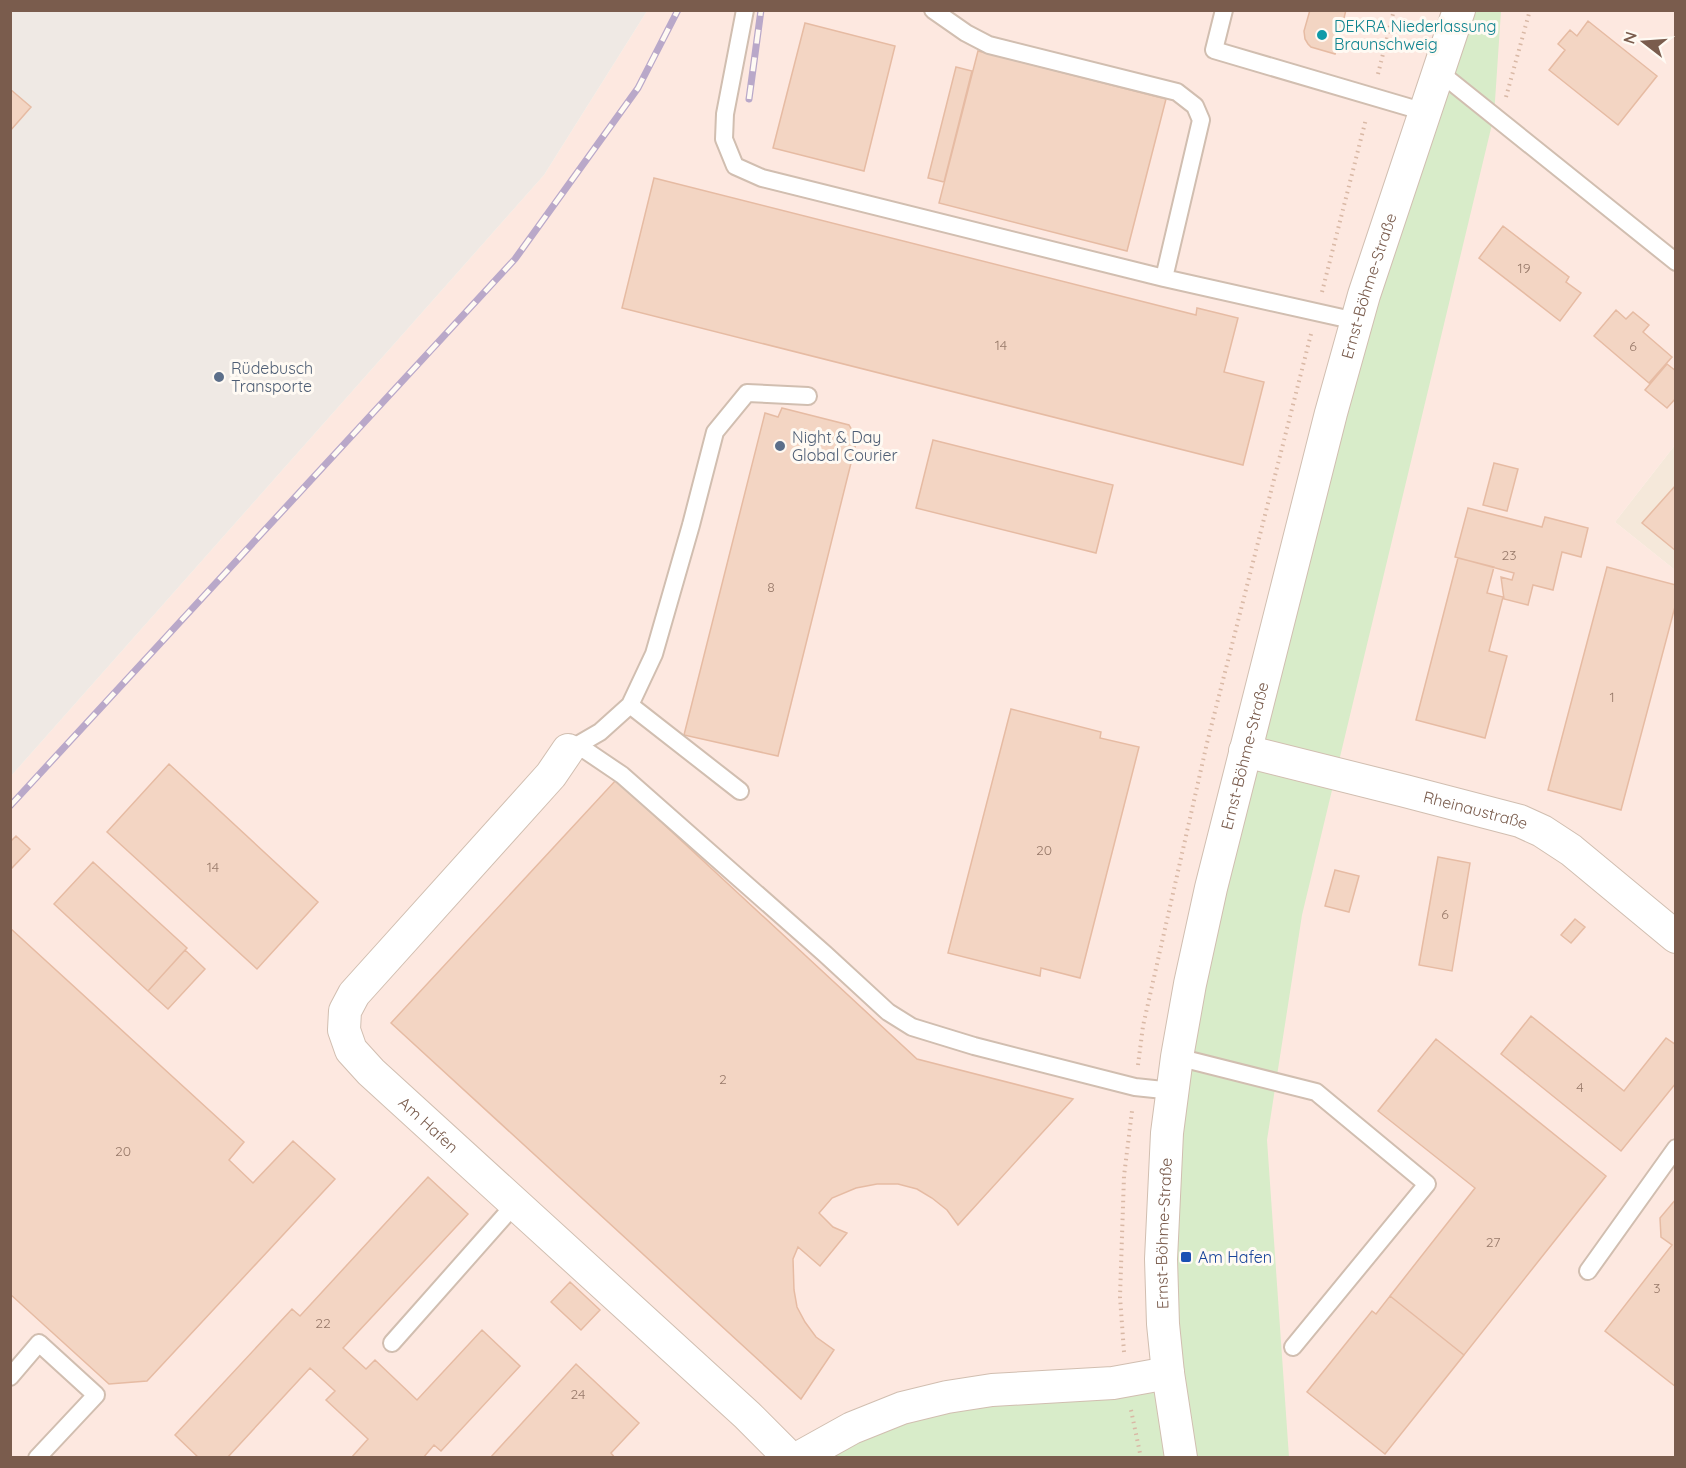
<svg xmlns="http://www.w3.org/2000/svg" width="1686" height="1468" viewBox="0 0 1686 1468" font-family="Quicksand,sans-serif">
	<style>
		.residential { fill: #f5e8da }
		.commercial { fill: #fde8e0 }
		.industrial { fill: #efe9e4 }
		.green { fill: #d8ecc9 }
		.building { fill: #f3d5c3; stroke: #e6bba3; stroke-width: 1.5 }
		.lines { fill: none; stroke-linecap: round; stroke-linejoin: round }
		.service-casing { stroke: #d1beb0; stroke-width: 20 }
		.minor-casing { stroke: #d1beb0; stroke-width: 34 }
		.path { stroke: #d9b8a5; stroke-width: 4; stroke-dasharray: 1.5 4.5; stroke-linecap: butt }
		.service { stroke: #fff; stroke-width: 16 }
		.minor { stroke: #fff; stroke-width: 32 }
		.rail-casing { stroke: #b9a8c9; stroke-width: 7 }
		.rail { stroke: #fffaf3; stroke-width: 4.5; stroke-dasharray: 14; stroke-linecap: butt }
		.culture-dot { fill: #0f9aa8; stroke: #fffaf3; stroke-width: 2 }
		.service-dot { fill: #5c6f8a; stroke: #fffaf3; stroke-width: 2 }
		.transit-dot { fill: #1a4fb4; stroke: #fffaf3; stroke-width: 2 }
		.labels { text-anchor: middle; dominant-baseline: central; stroke-width: 6; stroke-linejoin: round; paint-order: stroke }
		.number-label { font-size: 14px; fill: #987a6a }
		.culture-label { font-size: 16px; fill: #0d838f; stroke: #fffaf3; text-anchor: start }
		.street-label { font-size: 16px; fill: #7a5c4d; stroke: #fffaf3 }
		.service-label { font-size: 16px; fill: #4e5e75; stroke: #fffaf3; text-anchor: start }
		.transit-label { font-size: 16px; fill: #164399; stroke: #fffaf3; text-anchor: start }
	</style>
	<rect width="100%" height="100%" fill="#fdf6ec"/>
	<path class="residential" d="M1675,445v125l-60,-48z"/>
	<path class="commercial" d="M647,11h1028v434l-60,77 60,48v887l-1664,1v-682l533,-601z"/>
	<path class="industrial" d="M11,11h636l-103,164 -533,601z"/>
	<path class="green" d="M1466,11h35l-7,105 -192,799 -35,225 22,317 -491,1 54,-30 315,-55 12,-327 177,-725z"/>
	<path class="building" d="M1310,10h36l-11,44 -24,-7 -3,-3 -3,-5 -1,-8z
		M1588,21l69,55 -39,49 -69,-55 16,-20 -7,-6 12,-14 7,6z
		M805,23l90,23 -31,125 -91,-23z
		M978,51l188,48 -39,152 -188,-48z
		M956,67l16,4 -28,111 -16,-4z
		M10,89l21,18 -21,24z
		M654,178l542,137 1,-7 41,10 -14,54 40,10 -21,83 -621,-157z
		M1503,226l66,51 -3,5 15,11 -21,28 -81,-63z
		M1616,310l10,9 7,-7 16,13 -6,7 29,25 -23,26 -55,-47z
		M1667,364l9,7v27l-9,10 -22,-18z
		M782,408l67,17 8,14 -79,317 -94,-21 81,-322 13,4z
		M933,440l180,45 -17,68 -180,-45z
		M1494,463l24,6 -11,42 -24,-6z
		M1676,485v66l-34,-28z
		M1468,508l74,19 3,-10 43,11 -7,29 -19,-5 -9,38 -20,-5 -5,20 -24,-6 -3,-22 11,3 2,-7 -59,-16z
		M1458,558l36,9 -7,26 16,4 -14,54 18,5 -22,82 -69,-18z
		M1607,567l69,18v18l-55,207 -73,-20z
		M1011,709l90,23 -1,6 39,9 -59,231 -39,-10 -1,8 -92,-23z
		M169,764l149,138 -61,67 -150,-137z
		M616,780l301,279 156,40 -115,126 -11,-15 -15,-12 -15,-9 -19,-5h-21l-21,4 -24,10 -13,15 14,14 14,6 -27,33 -22,-19 -5,12 1,31 3,17 8,15 11,15 18,13 -33,49 -410,-376z
		M16,836l14,13 -20,21v-28z
		M1438,857l32,6 -18,108 -33,-6z
		M93,862l94,86 -39,43 -94,-87z
		M1335,870l24,6 -10,36 -24,-6z
		M1575,919l10,8 -14,16 -10,-8z
		M10,928l234,214 -15,18 24,23 40,-42 42,38 -188,202 -38,3 -99,-90z
		M185,950l20,19 -37,40 -20,-18z
		M1531,1016l93,75 42,-53 10,7v38l-55,68 -120,-97z
		M1436,1039l170,137 -142,179 -74,-59 85,-108 -97,-77z
		M428,1177l40,37 -125,134 23,21 9,-9 42,40 65,-70 38,36 -79,85 -7,-6 -11,13h-72l17,-19 -42,-39 9,-9 -25,-23 -83,90h-28l-24,-23 117,-126 8,7z
		M1676,1199v188l-71,-56 67,-86 -11,-8 -1,-19z
		M570,1282l30,28 -19,20 -30,-28z
		M1390,1296l74,59 -79,99 -78,-62 65,-81 4,3z
		M576,1364l63,59 -28,30 4,5h-125z"/>
	<g class="lines">
		<defs>
			<path id="service" d="M745,10l-20,104 -1,25 11,27 27,12 402,100 192,43
				M933,10l33,23 23,12 188,47 18,14 6,14 -37,158
				M1224,10l-10,40 211,62
				M1438,71l238,191
				M630,705l110,86
				M568,750h17l37,25 203,179 63,58 24,15 62,19 161,41 38,4
				M569,750l31,-18 30,-27 24,-51 37,-129 24,-93 32,-39 61,3
				M1177,1057l139,35 111,92 -134,163
				M1588,1271l88,-123
				M392,1343l124,-140
				M10,1377l29,-34 57,52 -59,63"/>
			<g id="minor">
				<path id="s1" d="M568,750l-17,25 -197,219 -9,17 -1,19 7,20 20,22 376,343 43,43"/>
				<path id="s2" d="M1245,751l160,40 115,30 22,10 29,19 105,87"/>
				<path d="M798,1458l54,-30 50,-20 45,-11 45,-7 121,-7 55,-10"/>
				<path id="s3" d="M1181,1458l-13,-85 -5,-49 -2,-65 6,-126 10,-76 13,-73 21,-96 120,-475 33,-118 95,-285"/>
			</g>
		</defs>
		<use href="#service" class="service-casing"/>
		<use href="#minor" class="minor-casing"/>
		<path class="path" d="M1378,74l16,-64
			M1506,97l24,-87
			M1322,292l44,-173
			M1138,1065l5,-39 64,-283 104,-409
			M1124,1352l-4,-55 4,-121 8,-65
			M1131,1410l10,48"/>
		<use href="#service" class="service"/>
		<use href="#minor" class="minor"/>
		<defs>
			<path id="rail" d="M749,99l12,-89
				M10,806l505,-547 123,-171 40,-78"/>
		</defs>
		<use href="#rail" class="rail-casing"/>
		<use href="#rail" class="rail"/>
	</g>
	<circle class="culture-dot" cx="1322" cy="35" r="6"/>
	<g class="service-dot">
		<circle cx="219" cy="377" r="6"/>
		<circle cx="780" cy="446" r="6"/>
	</g>
	<rect class="transit-dot" x="1180" y="1251" width="12" height="12" rx="3"/>
	<g class="labels">
		<g class="number-label">
			<text x="1524" y="268">19</text>
			<text x="1001" y="345">14</text>
			<text x="1633" y="346">6</text>
			<text x="1509" y="555">23</text>
			<text x="771" y="587">8</text>
			<text x="1612" y="697">1</text>
			<text x="1044" y="850">20</text>
			<text x="213" y="867">14</text>
			<text x="1445" y="914">6</text>
			<text x="723" y="1079">2</text>
			<text x="1580" y="1087">4</text>
			<text x="123" y="1151">20</text>
			<text x="1493" y="1242">27</text>
			<text x="1657" y="1288">3</text>
			<text x="323" y="1323">22</text>
			<text x="578" y="1394">24</text>
		</g>
		<g class="culture-label">
			<text x="1334" y="26">DEKRA Niederlassung<tspan x="1334" dy="18">Braunschweig</tspan></text>
		</g>
		<g class="street-label">
			<text stroke="none"><textPath href="#s3" startOffset="1198">Ernst-Böhme-Straße</textPath></text>
			<text stroke="none"><textPath href="#s3" startOffset="712">Ernst-Böhme-Straße</textPath></text>
			<text stroke="none"><textPath href="#s2" startOffset="238">Rheinaustraße</textPath></text>
			<text stroke="none"><textPath href="#s1" startOffset="492">Am Hafen</textPath></text>
			<text stroke="none"><textPath href="#s3" startOffset="226">Ernst-Böhme-Straße</textPath></text>
		</g>
		<g class="service-label">
			<text x="231" y="368">Rüdebusch<tspan x="231" dy="18">Transporte</tspan></text>
			<text x="792" y="437">Night &amp; Day<tspan x="792" dy="18">Global Courier</tspan></text>
		</g>
		<g class="transit-label">
			<text x="1198" y="1257">Am Hafen</text>
		</g>
	</g>
	<rect width="1686" height="1468" fill="none" stroke="#7a5c4d" stroke-width="24"/>
	<g transform="translate(1644 42) rotate(287)" stroke="#fffaf3" stroke-width="4.5" paint-order="stroke">
	<path d="M0-4.5L10 22L0 15L-10 22Z" fill="#7a5c4d"/>
	<text y="-9" font-size="16" font-weight="bold" text-anchor="middle" fill="#7a5c4d">N</text>
	</g>
</svg>
